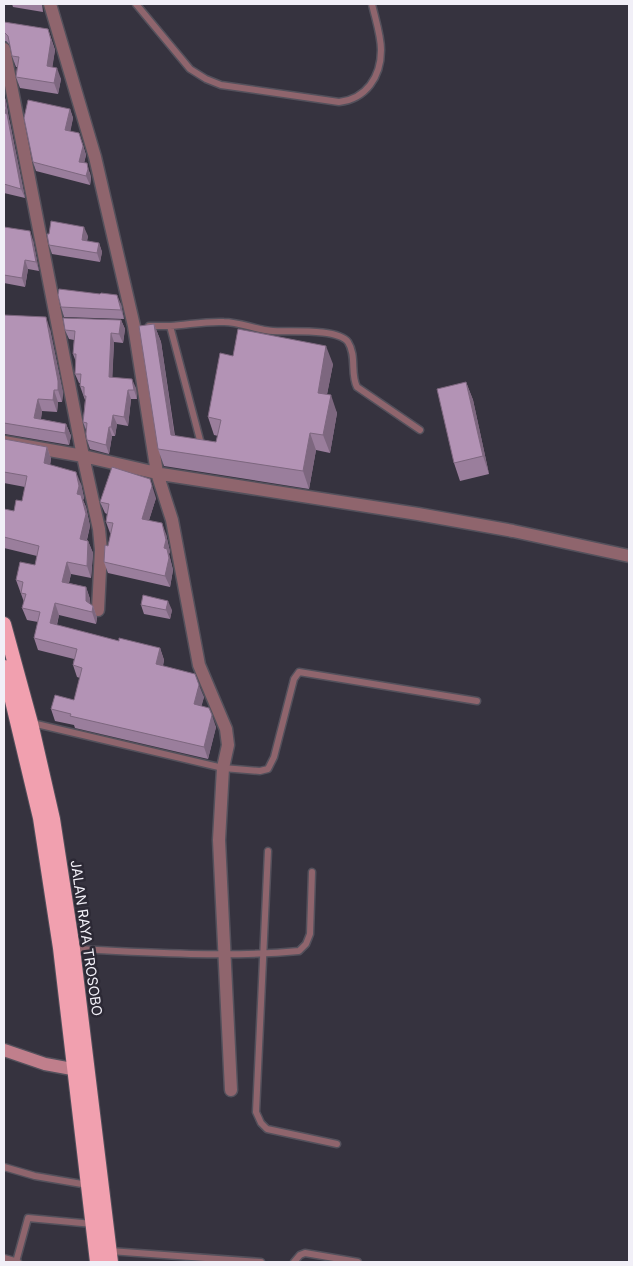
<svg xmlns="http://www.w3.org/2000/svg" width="633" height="1266" viewBox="0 0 633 1266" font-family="Inter,sans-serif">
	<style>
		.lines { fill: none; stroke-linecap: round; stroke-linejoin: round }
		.service-casing { stroke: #54515c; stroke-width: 9 }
		.minor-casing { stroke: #54515c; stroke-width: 15 }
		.secondary-casing { stroke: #54515c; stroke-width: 15 }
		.trunk-casing { stroke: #54515c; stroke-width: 16 }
		.service { stroke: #8f656d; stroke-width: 6 }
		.minor { stroke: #8f656d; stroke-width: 12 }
		.secondary { stroke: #c07f8c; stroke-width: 12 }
		.trunk { stroke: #f1a0af; stroke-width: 14 }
		.wall { fill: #9a7e9c }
		.shaded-wall { fill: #7d677f }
		.building { fill: #b393b5; stroke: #7d677f }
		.labels { text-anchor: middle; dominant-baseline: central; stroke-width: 5; stroke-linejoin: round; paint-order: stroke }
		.street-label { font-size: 14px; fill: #f1eff7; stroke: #2c2935 }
	</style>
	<rect width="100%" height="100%" fill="#36333f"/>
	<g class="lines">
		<defs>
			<path id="service" d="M136,4l54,65 16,10 15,6 118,17c27,-3 42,-25 42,-52 0,-15 -6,-32 -9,-46
				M149,326h21l30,114
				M170,326c18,-1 35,-5 54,-4 16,0 32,8 49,9 16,1 65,-3 75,11 9,14 2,32 9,45l63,43
				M32,723l191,45 37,3 8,-2 6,-12 20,-78 5,-7 178,29
				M268,851l-12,261 5,11 6,6 70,15
				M73,949c76,3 151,9 226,2l7,-7 4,-10 2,-62
				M4,1167l31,9 53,9
				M110,1251l151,11
				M4,1258l14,4
				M16,1262l12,-44 65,6
				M294,1262l6,-7 5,-2 53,9"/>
			<path id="minor" d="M50,4l45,153 39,169 23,147 15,47 27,145 27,64 2,16 -5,23 -4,72 12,250
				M4,49l79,407 16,73 2,21 -3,60
				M4,442l79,14 78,18 257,40 95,17 116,25"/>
			<path id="secondary" d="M4,1050l41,14 38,7"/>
			<path id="trunk" d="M4,624l27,99 22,96 20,130 38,313
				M4,667l36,151 20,130 37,314"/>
		</defs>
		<use href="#service" class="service-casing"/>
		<use href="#minor" class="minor-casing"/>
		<use href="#secondary" class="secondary-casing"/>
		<use href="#trunk" class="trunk-casing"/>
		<use href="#service" class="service"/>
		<use href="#minor" class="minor"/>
		<use href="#secondary" class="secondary"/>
		<use href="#trunk" class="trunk"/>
	</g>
	<path class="wall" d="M12,4h30l1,8 -30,-5z
		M4,22l44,7 7,21 -3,17 9,12 -3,15 -38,-6 -4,-11 1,-10h-1l-4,-11 -2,-11 -4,-4 -2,1z
		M4,95l2,6 3,18 1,4 15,75 -21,-5z
		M70,109l3,9 -3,13 12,11 4,13 -2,8 6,10 1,5 -1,7 -54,-14 -3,-9z
		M4,227l29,13 6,31 -11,-2 -3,18 -21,-4z
		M88,236l-1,5 12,2 3,9 -2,10 -48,-8 -3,-9z
		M100,294l21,10 3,15 -60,-2 -3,-10z
		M4,315l46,14 13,64 -1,9h-4l-1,10 -15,-1 -1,8 25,5 5,12 -2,9 -64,-11 -1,1z
		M121,320l4,9 -2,14 -9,-1 -2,36 24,10 1,11h-6l-3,27 -11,-2 -2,12h-3l-3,18 -19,-5 -3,-9 -1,-10 -3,-8 2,-22 -5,-14v-3h-1l-4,-9 1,-12 -3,-8 1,-14 -5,-1 -4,-9z
		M154,324l7,18 14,94 41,6 2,-6 -4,-1 -6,-18 25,-61 100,8 -6,30 10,19 -7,40 -14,-3 -7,39 -145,-23 -6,-17z
		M466,382l7,18 16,74 -29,7 -6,-18z
		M4,439l43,8 4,12 -1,6 31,19 3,14 -1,2 3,7 4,19 -3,14 1,1 5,12 -2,25 -20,-4 -2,9 17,4 4,12v5l3,2 4,12 -1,6 -37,-9 -2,10 62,16 41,7 4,12 -1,6 41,31 -3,9 15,21 -8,32 -133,-31 -1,-3 -19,-4 -4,-12 23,-9 6,-22 -3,-1 -4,-12 1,-6 -36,-9 -4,-12 4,-16 -11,-2 -5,-12 2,-6 -8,-22 19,-15 2,-9 -33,-8v-39l10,2 8,-10 3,-14 -21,-4z
		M156,498l-7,22 17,14 4,18 -1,2 4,16 -3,17 -62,-14 -4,-11 7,-29h-1l-4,-11 1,-8 -2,-1 -5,-11z
		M141,605l31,5 -2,9 -26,-5z"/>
	<path class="shaded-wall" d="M48,29l7,21 -4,27 -4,-11z
		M57,68l4,11 -3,15 -4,-11z
		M4,95l2,6 3,18 1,4 15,75 -4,-9 -16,-76z
		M70,109l3,9 -4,21 -4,-9z
		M79,133l7,22 -4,16 -3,-9z
		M87,163l4,15 -1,7 -4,-9z
		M84,227l4,9 -3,13 -3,-9z
		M30,231l3,9 6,31 -3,-9z
		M99,243l3,9 -2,10 -3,-9z
		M25,260l3,9 -3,18 -3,-9z
		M117,295l4,9 3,15 -3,-9z
		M46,317l4,12 13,64 -1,9 -4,-12z
		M121,320l4,9 -2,14 -4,-9z
		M154,324l7,18 16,111 -6,-18z
		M111,333l3,9 -2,45 -3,-10z
		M326,346l7,18 -9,46 -6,-17z
		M132,379l4,9 1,11 -3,-9z
		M466,382l7,18 16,74 -6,-18z
		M54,390l4,12 -1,10 -4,-12z
		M128,390l3,9 -3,27 -4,-9z
		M331,395l6,18 -7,40 -7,-18z
		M38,399l4,12 -3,19 -5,-12z
		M113,415l4,9 -2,12 -4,-9z
		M66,424l5,12 -2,9 -4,-12z
		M109,427l3,9 -3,18 -3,-9z
		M310,433l6,17 -7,39 -6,-18z
		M47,447l4,12 -3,16 -4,-12z
		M76,472l5,12 3,14 -1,2 3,7 4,19 -6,25 -4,-12z
		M150,479l6,19 -10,32 -4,-11z
		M162,523l4,11 4,18 -1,2 4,16 -3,17 -5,-11z
		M88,541l5,12 -2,25 -4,-12z
		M67,562l4,12 -5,20 -4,-12z
		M86,587l4,12 1,13 -5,-11z
		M168,601l4,9 -2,9 -4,-9z
		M55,603l4,12 -5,20 -4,-12z
		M93,606l4,12 -1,6 -4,-12z
		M160,648l4,12 -4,16 -4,-12z
		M199,685l5,12 -5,19 -5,-12z
		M212,715l4,12 -8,32 -4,-12z"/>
	<path class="building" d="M4,22l44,7 3,11 -4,26 10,2 -3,15 -38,-6 3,-20 -7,-1 -4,-20 -4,-4z
		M4,98l2,10 -1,5 2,1 14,75 -17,-5z
		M28,100l42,9 -5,21 14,3 4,13 -4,16 8,1 1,6 -2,7 -53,-14 -9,-44z
		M51,221l33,6 -2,13 17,3 -2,10 -48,-8 -2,-11h2z
		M4,227l26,4 6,31 -11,-2 -3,18 -18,-3z
		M59,289l41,5 1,-1 16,2 4,15 -60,-3 -3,-12z
		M4,315l42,2 12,64v9h-4l-1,10 -15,-1 -4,19 32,6 -1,9 -61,-10z
		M63,318l58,2 -2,14 -8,-1 -2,44 23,2 2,11h-6l-4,27 -11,-2 -2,12h-2l-3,18 -19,-5 -1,-6 1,-11 -4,-1 3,-26h-2v-9l-4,-1 1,-12h-6l1,-20h-3l2,-23 -10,-1z
		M154,324l17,111 45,7 5,-22 -13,-3 12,-64 13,3 5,-27 88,17 -8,47 13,2 -8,40 -13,-2 -7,38 -145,-22 -19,-123z
		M466,382l17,74 -29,7 -17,-74z
		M4,439l43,8 -3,16 32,9 3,14 -2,8 4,1 5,19 -6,25 8,2 -1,25 -20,-4 -5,20 24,5v14l7,5 -1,6 -37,-9 -5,20 69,18v-3l41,10 -4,16 39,10 4,11 -5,19 15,4 3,7 -8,32 -134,-31 1,-2 -20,-5 4,-14 19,5 8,-32 -9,-3 4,-16 -43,-11 6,-26 -18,-4 4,-14 -5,-1 2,-11 -7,-2 4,-18 15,3 4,-19 -35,-9v-28l10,2 2,-11 6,1 5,-25 -23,-4z
		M112,467l38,12 2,7 -10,33 20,4 4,17 -2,8 3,1 2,9 -4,18 -61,-14 1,-17 3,1 5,-23 -7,-1 3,-18 -9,-2z
		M143,595l25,6 -2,9 -25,-5z"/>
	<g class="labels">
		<g class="street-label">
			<text transform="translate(87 938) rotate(82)">JALAN RAYA TROSOBO</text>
		</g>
	</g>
	<rect width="633" height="1266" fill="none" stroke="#f1eff7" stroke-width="10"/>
</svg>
